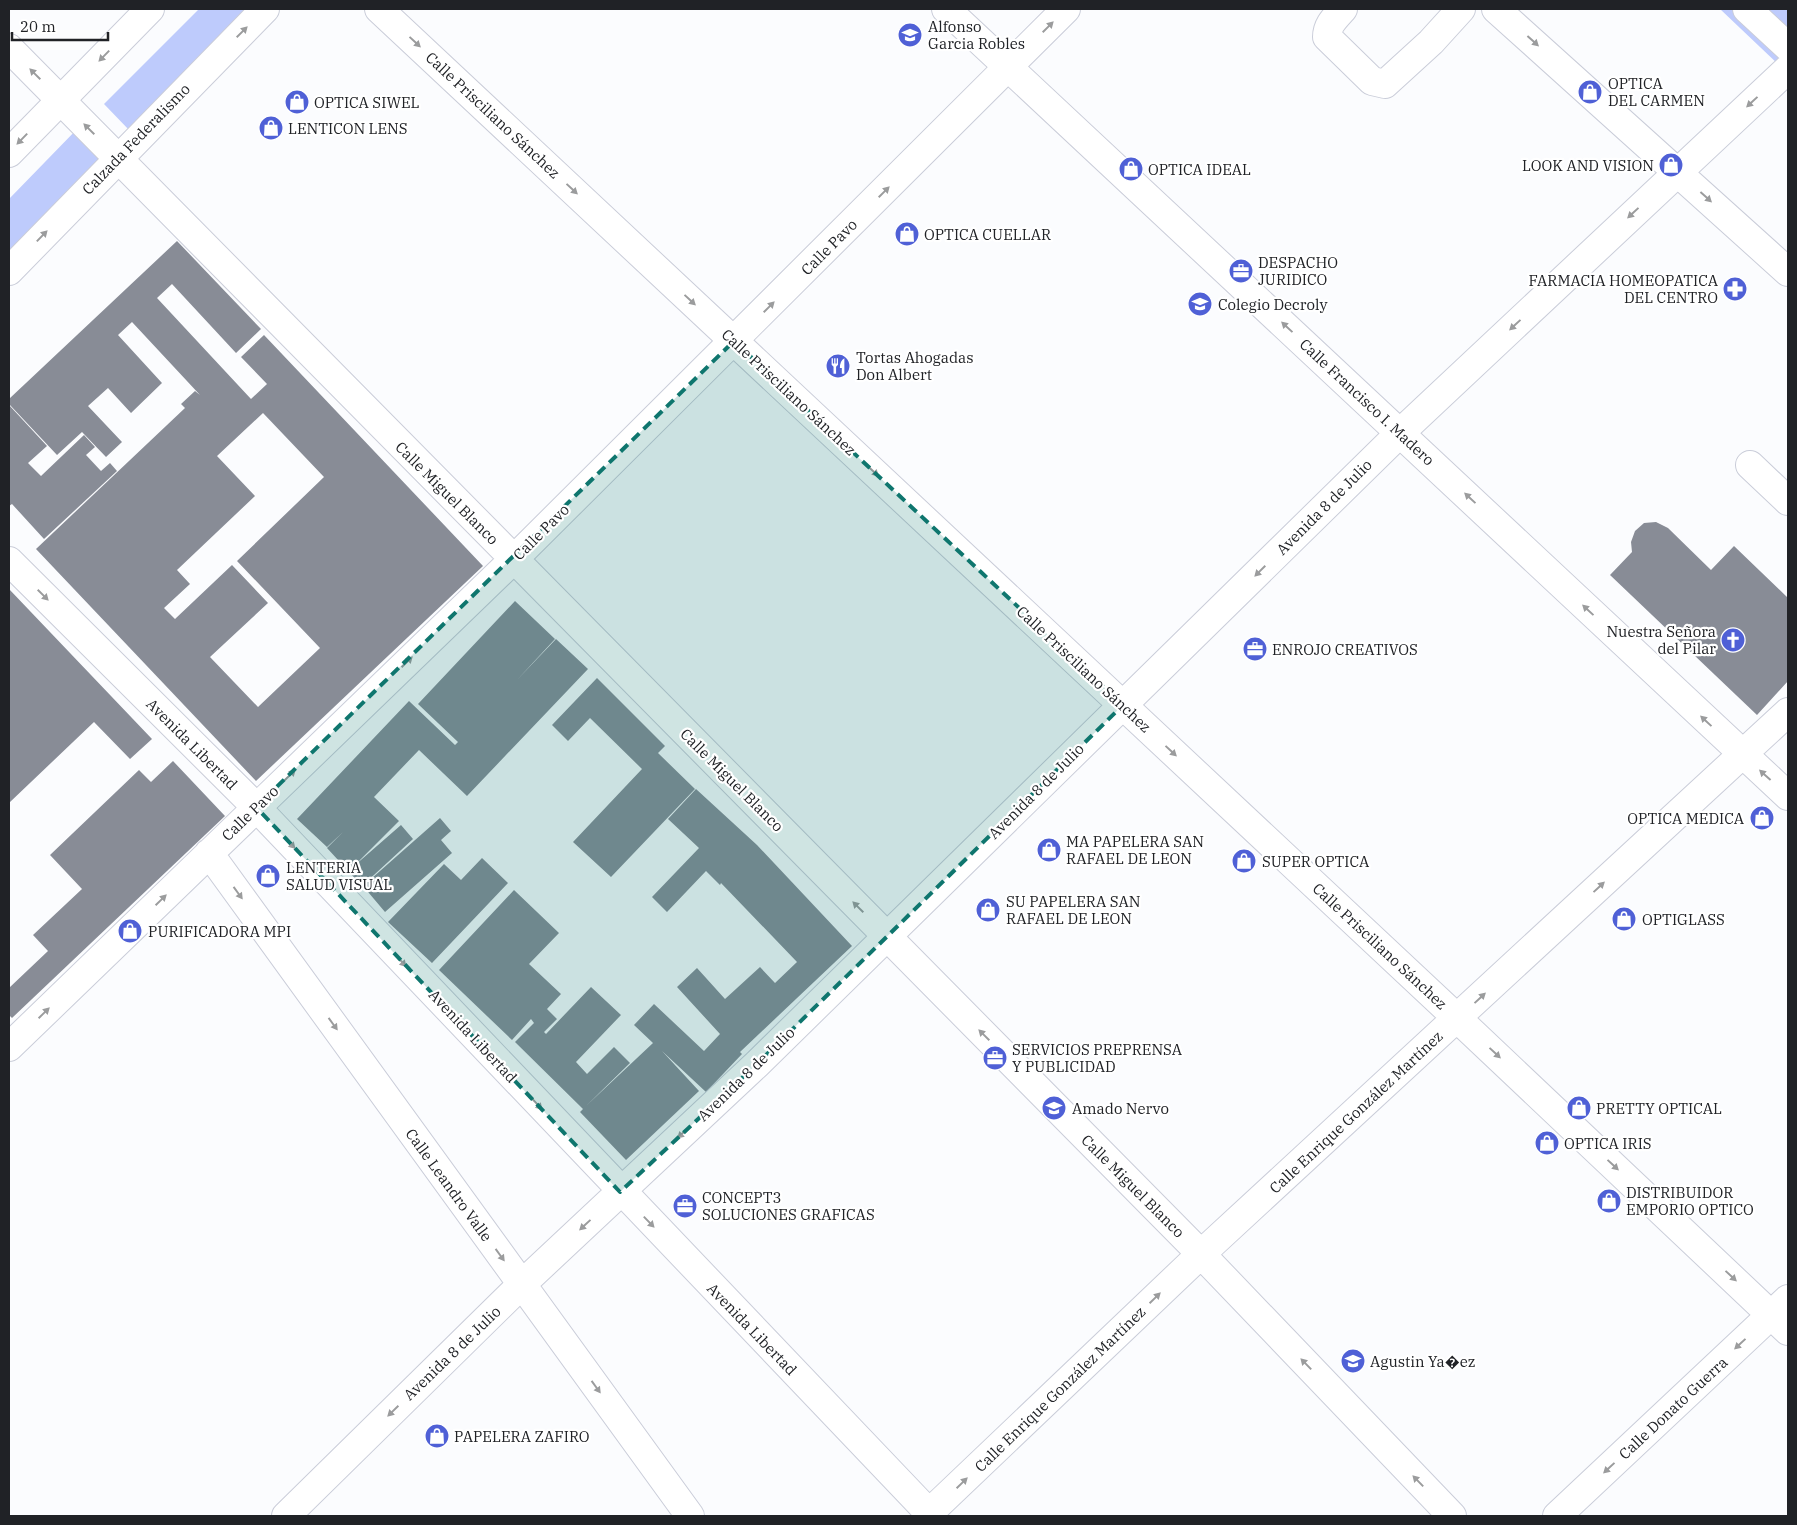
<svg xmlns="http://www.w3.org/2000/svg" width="1797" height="1525" viewBox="0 0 1797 1525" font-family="'IBM Plex Serif',serif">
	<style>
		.green { fill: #becbfc }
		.building { fill: #888c96; fill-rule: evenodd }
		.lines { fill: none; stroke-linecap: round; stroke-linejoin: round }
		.minor-casing { stroke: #cacdd9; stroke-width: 30 }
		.major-casing { stroke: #cacdd9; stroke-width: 30 }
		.minor { stroke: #fff; stroke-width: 28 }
		.major { stroke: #fff; stroke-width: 28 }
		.oneway { fill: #9b9c9d }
		.marked { fill: #0f766e; fill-opacity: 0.2; stroke: #0f766e; stroke-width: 4; stroke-dasharray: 10 6; stroke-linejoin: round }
		.labels { text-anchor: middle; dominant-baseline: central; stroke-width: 4.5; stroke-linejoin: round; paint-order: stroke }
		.poi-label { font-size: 15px; fill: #202226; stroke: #fff; text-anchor: start }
		.street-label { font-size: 15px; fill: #202226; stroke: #fff }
	</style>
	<rect width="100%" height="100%" fill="#fbfcfe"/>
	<path class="green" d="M199,9h53l-122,122 -26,-27z
		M1720,9h68v53l-6,6z
		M80,126l28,28 -99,101v-56z"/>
	<path class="building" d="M177,241l84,88 -25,24 -64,-69 -15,14 94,101 16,-15 -26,-27 23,-22 219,231 -227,215 -220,-232 149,-141 -4,-4 14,-13 5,4 -68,-73 -14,13 44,48 -31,30 -23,-25 -20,18 34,36 -16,15 -24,-25 -25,23 -48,-51v-5zM263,413l61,64 -87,84 83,87 -62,59 -48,-50 58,-54 -36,-38 -57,54 -11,-11 26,-24 -13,-14 78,-74 -38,-40z
		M9,405l38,41 -19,17 13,13 43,-41 11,12 -9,8 15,16 9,-8 7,8 -73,68 -32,-35 -3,2z
		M1656,522l12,6 43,42 23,-24 54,52v83l-31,34 -147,-140 22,-23 -1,-10 4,-11 9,-8z
		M9,589l143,150 -22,20 -36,-37 -85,81z
		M515,601l40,38 -39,42 40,-42 32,30 -121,127 -48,-46 -45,47 25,24 -45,45 47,-41 12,14 -51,47 -35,-38 16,-16 -16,15 -30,-28 112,-118 46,44 3,-3 -40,-38z
		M597,678l68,68 -7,7 37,36 -84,88 -38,-35 69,-73 -52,-51 -22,23 -16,-16z
		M173,761l52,55 -213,202 -3,-3v-27l39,-37 -15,-16 49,-46 -32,-34 89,-85 12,12z
		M696,789l61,56 95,101 -112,106 2,2 -36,38 -44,-41 37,40 -73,69 -46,-48 3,-3 -68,-67 19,-19 -3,-4 -19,21 -73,-70 75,-80 45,43 -30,31 32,30 -14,15 10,10 -13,13 2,2 45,-47 30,28 -45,47 11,12 27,-27 16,16 -44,43 67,-63 -19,-18 20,-21 50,47 16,-17 -43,-47 20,-19 28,31 35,-32 15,16 22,-21 -76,-79 -1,2 -14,-14 -39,41 -15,-15 47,-49 -31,-29z
		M440,818l11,13 -10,9 11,13 -67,59 -22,-26z
		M482,858l26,25 -76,80 -44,-41 56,-58 17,16z"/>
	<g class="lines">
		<defs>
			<path id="minor" d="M379,9l1079,1010 330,312
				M946,9l842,787
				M1343,9c-8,9 -16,16 -16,28l45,44 13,3 46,-42 30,-33
				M1496,9l292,263
				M1747,9l41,38
				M9,48l1192,1206 251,262
				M1750,465l38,36
				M9,561l247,246 676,709
				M209,853l481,663
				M9,1047l504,-487 553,-551
				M286,1516l235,-231 236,-221 643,-631 388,-364
				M926,1516l275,-262 587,-542
				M1557,1516l231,-217"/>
			<path id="major" d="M9,153l141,-144
				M9,271l256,-262"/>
		</defs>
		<use href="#minor" class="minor-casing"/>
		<use href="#major" class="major-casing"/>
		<use href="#minor" class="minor"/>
		<use href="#major" class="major"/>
	</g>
	<defs><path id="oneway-solid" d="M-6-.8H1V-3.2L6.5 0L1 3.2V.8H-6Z" transform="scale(1.25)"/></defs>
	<g class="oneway">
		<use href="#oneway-solid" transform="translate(1048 27) rotate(-45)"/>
		<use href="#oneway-solid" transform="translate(242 32) rotate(-45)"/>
		<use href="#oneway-solid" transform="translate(1533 41) rotate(42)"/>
		<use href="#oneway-solid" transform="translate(415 42) rotate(43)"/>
		<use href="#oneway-solid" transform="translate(104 56) rotate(134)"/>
		<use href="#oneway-solid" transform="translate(35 74) rotate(-135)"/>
		<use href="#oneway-solid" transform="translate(1752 102) rotate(137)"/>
		<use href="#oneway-solid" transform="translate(89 129) rotate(-135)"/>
		<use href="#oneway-solid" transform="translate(22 139) rotate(134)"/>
		<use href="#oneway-solid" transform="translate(572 189) rotate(43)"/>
		<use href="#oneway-solid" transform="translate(884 192) rotate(-45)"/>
		<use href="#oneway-solid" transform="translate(1706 197) rotate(42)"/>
		<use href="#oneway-solid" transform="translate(1633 213) rotate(137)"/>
		<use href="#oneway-solid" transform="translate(42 236) rotate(-46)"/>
		<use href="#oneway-solid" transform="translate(690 300) rotate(43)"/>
		<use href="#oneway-solid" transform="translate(769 307) rotate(-45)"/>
		<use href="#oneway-solid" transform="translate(1515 325) rotate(137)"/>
		<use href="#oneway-solid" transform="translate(1287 327) rotate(-137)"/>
		<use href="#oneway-solid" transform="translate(873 471) rotate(43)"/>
		<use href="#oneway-solid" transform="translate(1470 498) rotate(-137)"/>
		<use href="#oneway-solid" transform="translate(1260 571) rotate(135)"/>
		<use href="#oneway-solid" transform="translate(43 595) rotate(45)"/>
		<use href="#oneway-solid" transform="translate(1588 610) rotate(-137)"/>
		<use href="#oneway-solid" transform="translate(407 662) rotate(-44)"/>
		<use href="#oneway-solid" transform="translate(1706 721) rotate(-137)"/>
		<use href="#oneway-solid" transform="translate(1171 751) rotate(43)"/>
		<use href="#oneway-solid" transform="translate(290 775) rotate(-44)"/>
		<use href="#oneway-solid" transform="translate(1765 775) rotate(-138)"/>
		<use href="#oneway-solid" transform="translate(290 843) rotate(47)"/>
		<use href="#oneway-solid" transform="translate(1599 887) rotate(-43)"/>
		<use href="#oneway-solid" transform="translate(238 893) rotate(54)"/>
		<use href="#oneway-solid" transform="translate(161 900) rotate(-44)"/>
		<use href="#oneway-solid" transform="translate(858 907) rotate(-135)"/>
		<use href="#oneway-solid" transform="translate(401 961) rotate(47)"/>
		<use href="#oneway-solid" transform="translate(1480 998) rotate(-43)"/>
		<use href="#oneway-solid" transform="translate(44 1013) rotate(-44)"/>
		<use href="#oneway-solid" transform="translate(333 1024) rotate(54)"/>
		<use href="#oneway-solid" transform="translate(984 1035) rotate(-135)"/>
		<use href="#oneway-solid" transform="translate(1495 1053) rotate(43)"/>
		<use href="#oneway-solid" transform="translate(537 1104) rotate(47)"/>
		<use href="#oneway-solid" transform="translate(683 1133) rotate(137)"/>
		<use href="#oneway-solid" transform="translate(1613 1165) rotate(43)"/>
		<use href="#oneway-solid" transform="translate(649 1222) rotate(46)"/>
		<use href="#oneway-solid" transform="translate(585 1225) rotate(137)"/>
		<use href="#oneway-solid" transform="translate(500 1255) rotate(54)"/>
		<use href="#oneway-solid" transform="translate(1731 1276) rotate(43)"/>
		<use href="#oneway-solid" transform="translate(1155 1298) rotate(-44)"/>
		<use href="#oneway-solid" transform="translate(1740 1344) rotate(137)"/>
		<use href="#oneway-solid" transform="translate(1306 1364) rotate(-134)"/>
		<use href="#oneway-solid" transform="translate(596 1387) rotate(54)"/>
		<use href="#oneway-solid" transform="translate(393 1411) rotate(136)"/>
		<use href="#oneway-solid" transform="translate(1609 1468) rotate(137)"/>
		<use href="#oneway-solid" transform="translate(1418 1481) rotate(-134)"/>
		<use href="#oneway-solid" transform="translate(962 1483) rotate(-44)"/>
	</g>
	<path class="marked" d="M734,341l389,364 -366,359 -137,128 -364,-385z"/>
	<defs>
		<symbol id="school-disc" viewBox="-11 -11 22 22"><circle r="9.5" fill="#4f60d6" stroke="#fff"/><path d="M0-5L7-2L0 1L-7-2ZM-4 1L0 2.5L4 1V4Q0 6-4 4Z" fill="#fff"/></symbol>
		<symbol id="shop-disc" viewBox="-11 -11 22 22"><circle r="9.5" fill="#4f60d6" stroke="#fff"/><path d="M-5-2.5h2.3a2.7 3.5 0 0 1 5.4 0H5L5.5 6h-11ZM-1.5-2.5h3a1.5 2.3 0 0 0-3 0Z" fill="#fff"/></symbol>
		<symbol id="office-disc" viewBox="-11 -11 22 22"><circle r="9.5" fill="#4f60d6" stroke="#fff"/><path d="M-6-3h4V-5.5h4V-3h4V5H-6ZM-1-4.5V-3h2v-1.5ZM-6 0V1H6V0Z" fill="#fff"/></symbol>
		<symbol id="pharmacy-disc" viewBox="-11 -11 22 22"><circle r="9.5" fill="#4f60d6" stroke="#fff"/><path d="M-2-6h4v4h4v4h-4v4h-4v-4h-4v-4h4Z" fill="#fff"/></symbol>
		<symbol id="university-disc" viewBox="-11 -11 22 22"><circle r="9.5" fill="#4f60d6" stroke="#fff"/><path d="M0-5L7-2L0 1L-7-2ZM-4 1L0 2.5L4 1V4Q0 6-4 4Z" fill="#fff"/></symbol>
		<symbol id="restaurant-disc" viewBox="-11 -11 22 22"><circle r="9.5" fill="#4f60d6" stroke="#fff"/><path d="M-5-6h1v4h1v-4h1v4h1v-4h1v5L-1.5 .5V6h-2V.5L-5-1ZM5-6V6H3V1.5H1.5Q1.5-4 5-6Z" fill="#fff"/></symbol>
		<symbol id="church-disc" viewBox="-11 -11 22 22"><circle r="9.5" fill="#4f60d6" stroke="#fff"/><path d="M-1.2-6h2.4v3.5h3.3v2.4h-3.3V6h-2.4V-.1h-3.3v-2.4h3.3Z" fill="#fff"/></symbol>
	</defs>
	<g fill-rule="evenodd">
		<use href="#school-disc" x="896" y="21" width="28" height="28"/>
		<use href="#shop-disc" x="1576" y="78" width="28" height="28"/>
		<use href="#shop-disc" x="283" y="88" width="28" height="28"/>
		<use href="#shop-disc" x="257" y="114" width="28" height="28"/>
		<use href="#shop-disc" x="1657" y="151" width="28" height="28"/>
		<use href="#shop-disc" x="1117" y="155" width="28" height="28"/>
		<use href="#shop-disc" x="893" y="220" width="28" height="28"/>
		<use href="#office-disc" x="1227" y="257" width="28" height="28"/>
		<use href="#pharmacy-disc" x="1721" y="275" width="28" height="28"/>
		<use href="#university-disc" x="1186" y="290" width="28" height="28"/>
		<use href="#restaurant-disc" x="824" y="352" width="28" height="28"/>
		<use href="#church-disc" x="1719" y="626" width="28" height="28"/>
		<use href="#office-disc" x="1241" y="635" width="28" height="28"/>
		<use href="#shop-disc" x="1748" y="804" width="28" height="28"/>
		<use href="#shop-disc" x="1035" y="836" width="28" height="28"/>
		<use href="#shop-disc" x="1230" y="847" width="28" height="28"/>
		<use href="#shop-disc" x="254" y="862" width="28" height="28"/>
		<use href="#shop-disc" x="974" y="896" width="28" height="28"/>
		<use href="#shop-disc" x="1610" y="905" width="28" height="28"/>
		<use href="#shop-disc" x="116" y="917" width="28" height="28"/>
		<use href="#office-disc" x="981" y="1044" width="28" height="28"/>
		<use href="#school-disc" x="1040" y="1094" width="28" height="28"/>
		<use href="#shop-disc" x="1565" y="1094" width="28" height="28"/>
		<use href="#shop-disc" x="1533" y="1129" width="28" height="28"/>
		<use href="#shop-disc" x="1595" y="1187" width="28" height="28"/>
		<use href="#office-disc" x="671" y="1192" width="28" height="28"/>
		<use href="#school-disc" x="1339" y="1347" width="28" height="28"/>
		<use href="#shop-disc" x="423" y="1422" width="28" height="28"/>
	</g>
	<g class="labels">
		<g class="poi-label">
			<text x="928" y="26">Alfonso<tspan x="928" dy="17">Garcia Robles</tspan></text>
			<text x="1608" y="83">OPTICA<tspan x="1608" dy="17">DEL CARMEN</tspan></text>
			<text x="314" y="102">OPTICA SIWEL</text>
			<text x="288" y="128">LENTICON LENS</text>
			<text x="1654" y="165" text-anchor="end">LOOK AND VISION</text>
			<text x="1148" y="169">OPTICA IDEAL</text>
			<text x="924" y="234">OPTICA CUELLAR</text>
			<text x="1258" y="262">DESPACHO<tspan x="1258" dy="17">JURIDICO</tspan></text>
			<text x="1718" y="280" text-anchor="end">FARMACIA HOMEOPATICA<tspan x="1718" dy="17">DEL CENTRO</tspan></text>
			<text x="1218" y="304">Colegio Decroly</text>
			<text x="856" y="357">Tortas Ahogadas<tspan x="856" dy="17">Don Albert</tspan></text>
			<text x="1716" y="631" text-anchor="end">Nuestra Señora<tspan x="1716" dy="17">del Pilar</tspan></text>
			<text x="1272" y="649">ENROJO CREATIVOS</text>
			<text x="1744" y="818" text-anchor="end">OPTICA MEDICA</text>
			<text x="1066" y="841">MA PAPELERA SAN<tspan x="1066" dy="17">RAFAEL DE LEON</tspan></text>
			<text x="1262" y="861">SUPER OPTICA</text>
			<text x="286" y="867">LENTERIA<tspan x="286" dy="17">SALUD VISUAL</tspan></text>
			<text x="1006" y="901">SU PAPELERA SAN<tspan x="1006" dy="17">RAFAEL DE LEON</tspan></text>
			<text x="1642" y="919">OPTIGLASS</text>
			<text x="148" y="931">PURIFICADORA MPI</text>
			<text x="1012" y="1049">SERVICIOS PREPRENSA<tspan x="1012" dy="17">Y PUBLICIDAD</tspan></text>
			<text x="1072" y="1108">Amado Nervo</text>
			<text x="1596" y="1108">PRETTY OPTICAL</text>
			<text x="1564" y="1143">OPTICA IRIS</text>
			<text x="1626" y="1192">DISTRIBUIDOR<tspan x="1626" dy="17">EMPORIO OPTICO</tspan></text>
			<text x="702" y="1197">CONCEPT3<tspan x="702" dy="17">SOLUCIONES GRAFICAS</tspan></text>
			<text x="1370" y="1361">Agustin Ya�ez</text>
			<text x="454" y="1436">PAPELERA ZAFIRO</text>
		</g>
		<g class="street-label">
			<text transform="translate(493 115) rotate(43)">Calle Prisciliano Sánchez</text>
			<text transform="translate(136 139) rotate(-46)">Calzada Federalismo</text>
			<text transform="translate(829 247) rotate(-45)">Calle Pavo</text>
			<text transform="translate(789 392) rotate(43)">Calle Prisciliano Sánchez</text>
			<text transform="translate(1367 402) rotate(43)">Calle Francisco I. Madero</text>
			<text transform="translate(447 493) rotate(45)">Calle Miguel Blanco</text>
			<text transform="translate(1324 507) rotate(-45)">Avenida 8 de Julio</text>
			<text transform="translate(541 532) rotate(-45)">Calle Pavo</text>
			<text transform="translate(1084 669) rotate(43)">Calle Prisciliano Sánchez</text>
			<text transform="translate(192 744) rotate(45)">Avenida Libertad</text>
			<text transform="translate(732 780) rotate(45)">Calle Miguel Blanco</text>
			<text transform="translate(1036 791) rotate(-45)">Avenida 8 de Julio</text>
			<text transform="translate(250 813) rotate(-44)">Calle Pavo</text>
			<text transform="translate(1380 946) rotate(43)">Calle Prisciliano Sánchez</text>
			<text transform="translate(473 1036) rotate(47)">Avenida Libertad</text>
			<text transform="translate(746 1074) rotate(-44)">Avenida 8 de Julio</text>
			<text transform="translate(1356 1112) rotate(-43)">Calle Enrique González Martínez</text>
			<text transform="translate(449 1185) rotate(54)">Calle Leandro Valle</text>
			<text transform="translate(1133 1186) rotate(45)">Calle Miguel Blanco</text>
			<text transform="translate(752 1329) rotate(46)">Avenida Libertad</text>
			<text transform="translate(452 1353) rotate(-44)">Avenida 8 de Julio</text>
			<text transform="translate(1060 1389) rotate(-44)">Calle Enrique González Martínez</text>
			<text transform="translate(1673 1408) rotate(-43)">Calle Donato Guerra</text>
		</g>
	</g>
	<rect width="1797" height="1525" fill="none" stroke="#202226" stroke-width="20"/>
	<path d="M12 32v8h96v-8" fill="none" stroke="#202226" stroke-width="2.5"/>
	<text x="20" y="32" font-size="15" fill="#202226" stroke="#ffffff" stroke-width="4" paint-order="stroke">20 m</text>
</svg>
